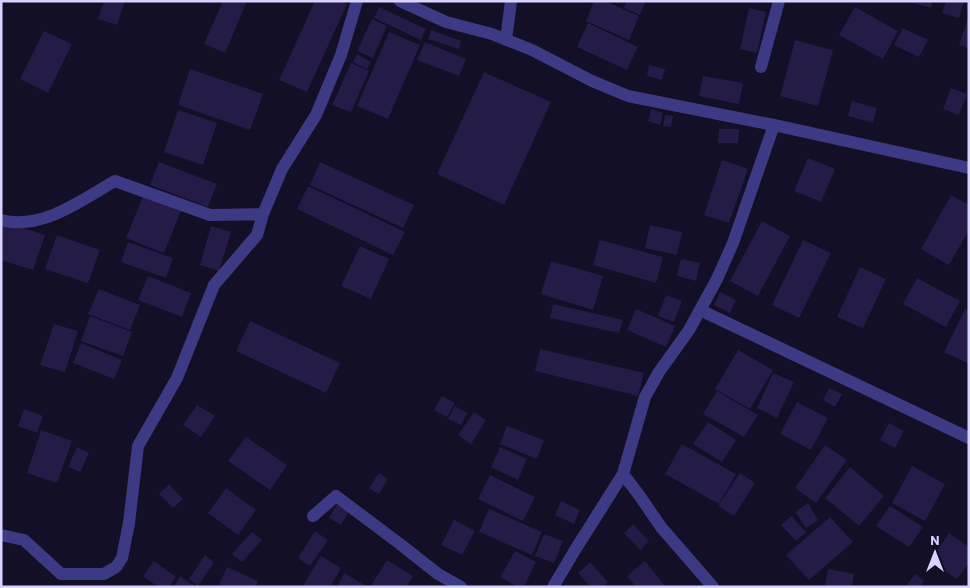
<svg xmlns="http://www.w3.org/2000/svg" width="970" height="588" viewBox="0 0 970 588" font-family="Barlow,sans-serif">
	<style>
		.building { fill: #241b47 }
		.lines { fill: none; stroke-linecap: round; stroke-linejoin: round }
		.minor { stroke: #3d3a85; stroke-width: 12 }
	</style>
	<rect width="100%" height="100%" fill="#130f26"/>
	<path class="building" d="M104,1h21l-8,24 -19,-6z
		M223,1h24l-22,52 -21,-9z
		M315,1h25l7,3 -40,88 -28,-12z
		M594,1h11l34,15 -10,24 -43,-19z
		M627,1h19l-6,14 -16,-7z
		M907,1h25l-1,7z
		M946,1h18l-5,17 -17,-5z
		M379,7l47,22 -5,11 -47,-22z
		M855,7l43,24 -15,28 -44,-24z
		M749,8l17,4 -9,41 -17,-4z
		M969,15v33l-10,-3z
		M372,19l15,7 -14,32 -16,-7z
		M588,23l50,24 -11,23 -50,-23z
		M903,28l25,12 -9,17 -25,-12z
		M431,30l30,11 -2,8 -31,-10z
		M44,31l28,13 -24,49 -28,-14z
		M389,32l31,13 -32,74 -31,-13z
		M795,40l38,10 -15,56 -38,-10z
		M425,42l41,17 -7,17 -42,-16z
		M357,54l14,8 -4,7 -14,-7z
		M351,63l18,8 -18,41 -19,-7z
		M649,65l16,4 -3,11 -15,-4z
		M190,69l73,25 -13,36 -72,-25z
		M484,72l67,30 -47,103 -67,-31z
		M703,76l40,7 -4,21 -40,-8z
		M951,88l16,6 -8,21 -16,-6z
		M852,101l25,7 -4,15 -25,-7z
		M651,109l12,4 -3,12 -12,-4z
		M178,110l39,13 -14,42 -39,-13z
		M665,115l8,1 -2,11 -8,-1z
		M719,129h20l-1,14h-20z
		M808,158l27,11 -14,33 -27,-11z
		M722,160l26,9 -19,54 -25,-8z
		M159,162l58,22 -9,23 -58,-22z
		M320,162l94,43 -11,23 -93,-43z
		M308,186l97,46 -12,23 -96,-46z
		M951,195l18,10v25l-20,35 -28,-16z
		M143,196l38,15 -17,42 -38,-15z
		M3,221l42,14 -12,35 -32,-10v-34z
		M762,221l28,15 -32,60 -28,-15z
		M650,225l32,7 -5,23 -32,-7z
		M211,226l20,6 -12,39 -19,-6z
		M57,235l43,15 -12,33 -43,-14z
		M600,240l63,17 -7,26 -63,-18z
		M803,240l28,13 -32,65 -27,-13z
		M128,242l45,16 -7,20 -45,-16z
		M360,246l29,13 -18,40 -30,-13z
		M681,259l19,4 -4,18 -19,-5z
		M551,261l52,15 -10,34 -52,-16z
		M860,267l26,12 -23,49 -26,-11z
		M148,276l43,17 -9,24 -44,-17z
		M917,278l43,23 -14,26 -43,-23z
		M99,289l41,16 -10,25 -42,-16z
		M720,292l16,8 -6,13 -16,-8z
		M666,295l16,6 -8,21 -16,-6z
		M553,304l70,16 -4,13 -69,-15z
		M636,309l39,17 -9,21 -39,-17z
		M965,309l4,2v53l-25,-12z
		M90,316l42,16 -9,24 -42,-15z
		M250,321l90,42 -14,30 -90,-42z
		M54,324l24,7 -13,41 -25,-7z
		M81,343l41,17 -8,19 -41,-16z
		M540,349l104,24 -6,23 -103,-25z
		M738,350l35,20 -23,39 -35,-20z
		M773,373l21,9 -17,36 -20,-10z
		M829,388l13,6 -7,13 -12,-7z
		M717,391l41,24 -14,22 -41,-23z
		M442,396l13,7 -8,14 -13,-7z
		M797,402l31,16 -17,32 -31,-16z
		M197,405l18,11 -14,21 -18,-12z
		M455,406l12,7 -6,12 -13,-6z
		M24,409l19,7 -6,17 -19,-7z
		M474,412l12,8 -15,24 -13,-9z
		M708,422l28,18 -14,22 -29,-18z
		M889,423l15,8 -9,17 -15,-8z
		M507,426l37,14 -7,19 -37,-15z
		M41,430l31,11 -15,42 -30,-10z
		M246,437l41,28 -17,25 -42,-29z
		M682,444l54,30 -17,30 -54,-30z
		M825,445l22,15 -31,43 -21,-15z
		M77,447l12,6 -9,19 -12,-5z
		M500,447l27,12 -9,21 -27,-13z
		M912,466l33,18 -20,37 -33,-18z
		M850,467l34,29 -25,30 -34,-28z
		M379,473l9,6 -9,15 -10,-6z
		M740,473l15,10 -21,33 -16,-10z
		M490,475l45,22 -12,24 -45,-22z
		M169,484l14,15 -10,9 -14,-14z
		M226,488l30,22 -18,25 -30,-22z
		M561,501l19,9 -6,14 -19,-9z
		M808,503l10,17 -12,8 -11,-16z
		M337,504l12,7 -8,14 -12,-7z
		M890,506l33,21 -14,20 -33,-21z
		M489,509l53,23 -10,23 -53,-23z
		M791,516l15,16 -10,9 -15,-16z
		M830,517l23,25 -44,38 -23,-25z
		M454,520l21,11 -13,24 -21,-10z
		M633,524l16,17 -9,9 -16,-17z
		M315,531l13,9 -18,26 -12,-8z
		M252,532l10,8 -20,22 -10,-8z
		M949,533l20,14v16l-12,16 -27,-18z
		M544,534l19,7 -9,22 -19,-7z
		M515,551l21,11 -12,25h-6l-18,-10z
		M205,555l9,7 -16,24 -9,-7z
		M321,556l20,12 -11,19h-28z
		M387,560l26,16 -7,11h-36z
		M154,561l22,16 -7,10h-11l-15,-11z
		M645,561l21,26h-30l-9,-11z
		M590,562l18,20 -5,5h-12l-13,-14z
		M227,567l31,14 -2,6h-38z
		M828,569l26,5 -2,13h-27z
		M344,573l22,13v1h-29z
		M915,574l9,7 -4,6h-13l-1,-1z
		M180,576l16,11h-22z"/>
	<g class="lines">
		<path class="minor" d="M400,1l46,21 46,12 40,16 60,31 36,15 146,29 195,43
			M506,40l5,-39
			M761,67l18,-66
			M1,220c41,11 80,-20 114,-39l95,34 53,-1
			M700,310l269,128
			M623,474l16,21 22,32 52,60
			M313,516l23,-20 64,48 38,30 23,13
			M1,535l23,5 37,34h43l12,-7 6,-9 7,-35 9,-77 39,-68 37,-93 43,-50 6,-21 19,-45 34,-54 25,-60 16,-54
			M553,587l22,-37 48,-76 22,-77 14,-25 30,-42 28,-51 16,-36 41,-118"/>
	</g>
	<rect width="970" height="588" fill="none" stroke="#d9d4ff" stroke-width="5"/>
	<g transform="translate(935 553)" stroke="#130f26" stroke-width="4" paint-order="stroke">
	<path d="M0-4L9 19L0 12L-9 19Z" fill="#d9d4ff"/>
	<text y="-8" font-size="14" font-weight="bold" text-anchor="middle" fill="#d9d4ff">N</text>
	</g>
</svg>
